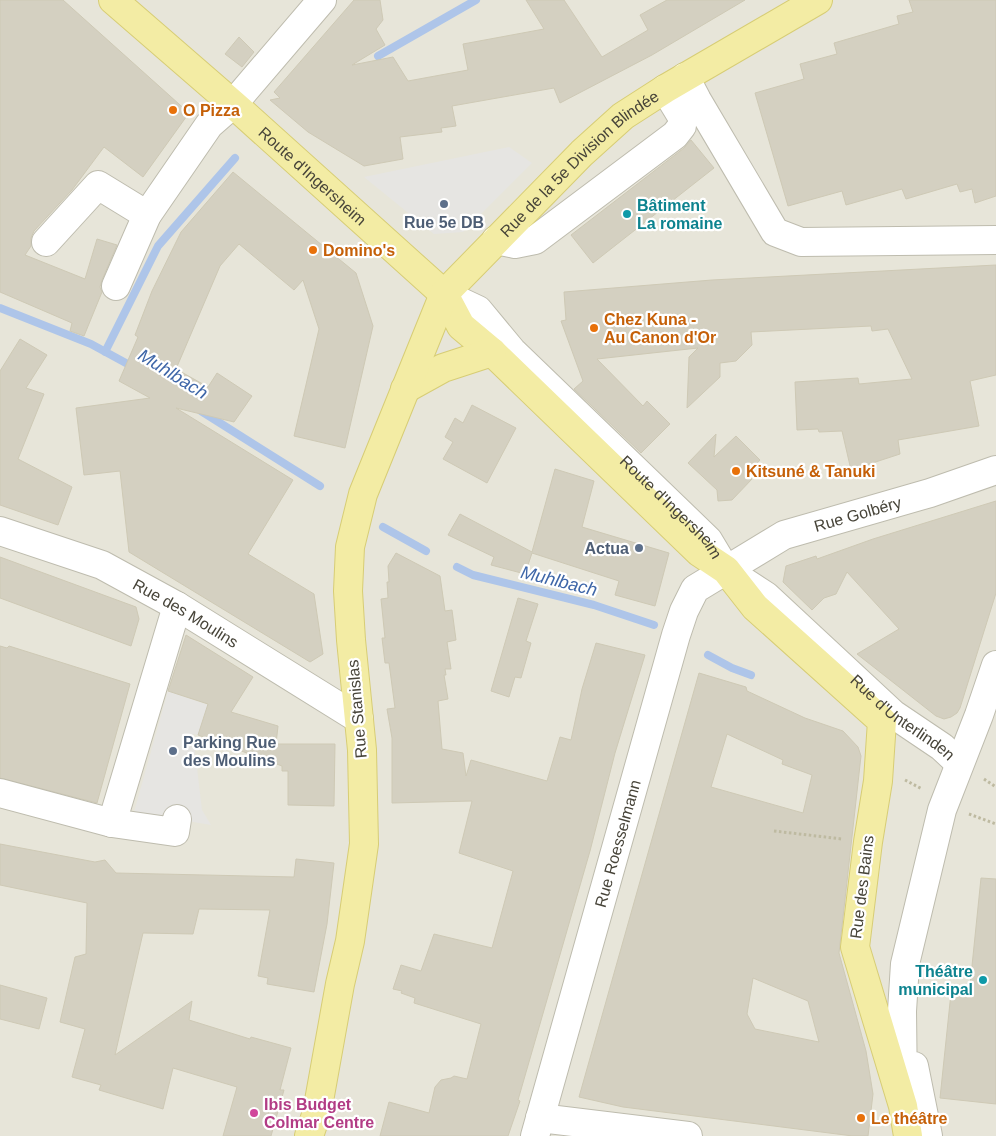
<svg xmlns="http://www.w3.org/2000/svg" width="996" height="1136" viewBox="0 0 996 1136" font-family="Helvetica,sans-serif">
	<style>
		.residential { fill: #e7e5d9 }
		.parking { fill: #e6e5e2 }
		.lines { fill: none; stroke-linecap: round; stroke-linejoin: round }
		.stream { stroke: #aec5e9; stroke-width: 8 }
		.building { fill: #d4d0c1; stroke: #cec9b5; fill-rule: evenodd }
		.minor-casing { stroke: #bebcae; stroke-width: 30 }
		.major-casing { stroke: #d7cd75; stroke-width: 30 }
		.path { stroke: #bebaa1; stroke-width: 3; stroke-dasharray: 2.5 2.5; stroke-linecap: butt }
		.minor { stroke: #fff; stroke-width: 28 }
		.major { stroke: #f3eca4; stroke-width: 28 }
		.food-dot { fill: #e8710a; stroke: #fff; stroke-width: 2 }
		.service-dot { fill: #5c6f8a; stroke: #fff; stroke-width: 2 }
		.culture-dot { fill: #0f9aa8; stroke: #fff; stroke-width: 2 }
		.hotel-dot { fill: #d1479c; stroke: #fff; stroke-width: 2 }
		.labels { text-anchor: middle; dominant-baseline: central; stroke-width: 4.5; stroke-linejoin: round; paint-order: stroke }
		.food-label { font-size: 16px; font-weight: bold; fill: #c56008; stroke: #fff; text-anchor: start }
		.street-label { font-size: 16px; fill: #474439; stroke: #fff }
		.culture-label { font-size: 16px; font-weight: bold; fill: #0d838f; stroke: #fff; text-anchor: start }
		.service-label { font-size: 16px; font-weight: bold; fill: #4e5e75; stroke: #fff }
		.hotel-label { font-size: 16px; font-weight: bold; fill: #b23c85; stroke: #fff; text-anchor: start }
		.water-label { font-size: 18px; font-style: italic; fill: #3e66a8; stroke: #fff }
	</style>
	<rect width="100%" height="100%" fill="#f4f3eb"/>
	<path class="residential" d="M0,0h996v1136h-996z"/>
	<path class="parking" d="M509,147l23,16 -69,69 -29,2 -70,-57z
		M168,691l40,14 -10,30 -5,-1 9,76 9,15 -77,-13z"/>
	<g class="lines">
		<path class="stream" d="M378,56l98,-56
			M0,308l91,36 44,24
			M105,352l53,-106 77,-88
			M201,411l119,75
			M383,527l43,24
			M457,567l16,8 121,30 60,20
			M708,655l24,13 19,7"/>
	</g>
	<path class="building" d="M0,0h63l126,113 -46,64 -39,-30 -32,43 -38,41 -3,7v8l-6,9 60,24 12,-40 20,6 -15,35 -2,7 2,5 -18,44 -14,-5 2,-8 -72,-31z
		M354,0h26l3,20 -7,9 9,16 -33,20 41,-8 15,24 60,-11 -5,-26 81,-15 -18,-29h38l38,57 46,-27 -8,-15 27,-15h78l-93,55 -92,48 -6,-15 -102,18 4,20 -15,2 1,4 -42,5 3,22 -39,7 -56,-34 -38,-32 10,-2 -6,-6z
		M909,0h87v196l-21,7 -3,-14 -12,3 -3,-8 -51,15 -4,-10 -56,16 -4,-14 -54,15 -33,-113 49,-14 -4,-15 37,-10 -3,-11 65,-19 -2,-8 16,-4z
		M239,37l15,15 -12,15 -17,-13z
		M691,140l23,28 -121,95 -22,-28 113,-87z
		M233,172l123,101 17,53 -28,122 -51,-12 25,-107 -16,-49 -9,10 -55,-46 -19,22 -44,103 32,18 9,-14 35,23 -18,26 -58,-14 117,72 -45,74 66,40 9,60 -13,8 -181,-110 -9,-81 -36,4 -8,-67 74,-10 -31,-17 19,-44 -3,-2 17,-44 29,-59z
		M996,265v110l-26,6 9,45 -81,14 2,14 -49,16 -9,-39 -23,1 -1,-3 -21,1 -2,-48 63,-4 1,6 53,-5 -24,-50 -16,2 -1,-5 -120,6 1,13 -16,16 -16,2v14l-33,31 2,-51 9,-9 -101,11 46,47 4,-5 23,23 -29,29 -67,-64 9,-8 -22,-60 5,-1 -2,-28 148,-12z
		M20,339l27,16 -21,33 18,6 -26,65 54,28 -14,38 -58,-20v-134z
		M472,405l44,23 -29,55 -44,-24 10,-17 -8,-5 10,-19 8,5z
		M716,434l-2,23 22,-21 24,24 -13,14 5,5 -20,21 -14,1 -1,-11 -29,-27z
		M555,469l39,12 -12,46 87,26 -14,53 -40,-11 4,-14 -87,-28 -7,21 -34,-9 3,-8 -46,-22 12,-21 72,38z
		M996,501v92l-36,115 -3,5 -6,4 -7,2 -8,-3 -79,-62 42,-25 -52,-57 -11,22 -12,4 -12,12 -29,-28 3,-16 30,-10 1,3 56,-20z
		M396,553l44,23 5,35 7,-1 4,30 -9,2 4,27h-6l1,6h-2l4,24 -10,2 4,48 21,4 3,23 5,-16 76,21 13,-44 11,3 11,-51 14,-46 49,12 -30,98 -25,98 -72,249 2,1 -12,35h-128l9,-34 40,11 6,-26 6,-7 10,-2 3,-2 13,3 14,-55 -67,-21 1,-5 -14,-5 1,-2 -9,-2 8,-24 20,6 13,-37 58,14 21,-77 -54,-18 13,-52 -80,2v-65l-5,-29 8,-1 -6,-45h-4l-3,-25h3l-4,-39 7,-1 -1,-16h2l-1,-16z
		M0,557l136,50 3,12 -8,27 -131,-48z
		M518,598l20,6 -12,37 5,2 -10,35 -6,-1 -6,20 -18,-6z
		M186,635l67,42 -22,35 47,14 -2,18h59l-1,62 -46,-1v-34h-6v-5l-84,-31 10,-31 -40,-13z
		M0,646l7,2 2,-2 121,38 -33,119 -97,-25z
		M699,673l47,14 1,4 58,27 38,13 15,16 3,9 -22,197 27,98 7,43 -5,42h-15l-230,-29 -44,-10zM727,734l56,26 -1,4 30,11 -9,38 -92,-26zM753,978l55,23 11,41 -64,-13 -8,-15z
		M0,844l95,18 10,-2 11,13 178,4 2,-18 38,4 -7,61 -13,68 -47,-8 1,-6 -10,-2 12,-66 -71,-1 -6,25 -50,-1 -28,122 77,-54 -3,19 61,19 1,-2 40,11 -11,42h4l-13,46h-48l14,-49 -64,-19 -10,41 -64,-19 2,-5 -29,-8 13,-48 -25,-7 15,-65 11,-3 1,-51 -87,-18z
		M981,878l15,1v225l-56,-6 11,-105 18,2z
		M0,985l47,13 -8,31 -39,-10z"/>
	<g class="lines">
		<defs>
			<g id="minor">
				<path d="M685,77l12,23 78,132 26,10 195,-2"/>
				<path d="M496,240l19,4 20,-4 140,-105 7,-9v-9l-17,-28"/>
				<path d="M46,242l52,-57 49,30"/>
				<path d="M116,286l31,-71 62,-90 24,-21 89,-104"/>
				<path id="s1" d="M444,294l34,16 34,41 196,189 18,30 40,26 127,118 49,33 17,16"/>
				<path id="s2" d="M0,531l102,34 75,41 182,113"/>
				<path d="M0,793l112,30 63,9 2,-13"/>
				<path d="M112,823l65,-217"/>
				<path d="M914,1066l14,70"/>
				<path d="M903,1095l-1,-84 3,-47 37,-154 37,-95 17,-50"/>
				<path d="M540,1118l148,18"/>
				<path id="s3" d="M535,1136l141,-501 8,-24 11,-22 89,-54 146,-42 66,-23"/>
			</g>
			<g id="major">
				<path id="s4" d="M113,0l120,104 211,190 17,32 31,26 207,200 27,18 29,37 127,114 -4,60 -10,61 -13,105 48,159 5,30"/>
				<path d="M405,389l38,-21 49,-16"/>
				<path id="s5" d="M309,1136l8,-24 23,-128 10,-43 14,-97 -2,-94 -11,-110 -3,-49 2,-44 13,-53 81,-200 138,-141 41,-37 42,-27 153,-89"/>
			</g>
		</defs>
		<use href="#minor" class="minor-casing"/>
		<use href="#major" class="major-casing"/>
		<path class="path" d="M984,779l12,8
			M905,780l17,9
			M969,814l27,10
			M774,831l68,8"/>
		<use href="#minor" class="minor"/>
		<use href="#major" class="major"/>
	</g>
	<g class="food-dot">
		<circle cx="173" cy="110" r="5"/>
		<circle cx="313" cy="250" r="5"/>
		<circle cx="594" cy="328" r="5"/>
		<circle cx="736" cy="471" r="5"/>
		<circle cx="861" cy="1118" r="5"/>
	</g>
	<g class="service-dot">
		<circle cx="444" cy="204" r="5"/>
		<circle cx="639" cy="548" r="5"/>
		<circle cx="173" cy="751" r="5"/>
	</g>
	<g class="culture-dot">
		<circle cx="627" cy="214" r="5"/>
		<circle cx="983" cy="980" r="5"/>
	</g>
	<circle class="hotel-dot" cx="254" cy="1113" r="5"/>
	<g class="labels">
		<g class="food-label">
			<text x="183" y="110">O Pizza</text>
			<text x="323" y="250">Domino's</text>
			<text x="604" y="319">Chez Kuna -<tspan x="604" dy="18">Au Canon d'Or</tspan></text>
			<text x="746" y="471">Kitsuné &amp; Tanuki</text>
			<text x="871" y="1118">Le théâtre</text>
		</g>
		<g class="street-label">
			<text stroke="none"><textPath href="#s5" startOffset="1054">Rue de la 5e Division Blindée</textPath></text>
			<text stroke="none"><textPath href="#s4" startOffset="266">Route d'Ingersheim</textPath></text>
			<text stroke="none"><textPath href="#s1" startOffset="314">Route d'Ingersheim</textPath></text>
			<text stroke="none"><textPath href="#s3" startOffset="751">Rue Golbéry</textPath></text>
			<text stroke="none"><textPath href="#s2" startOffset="204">Rue des Moulins</textPath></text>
			<text transform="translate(357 709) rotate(-95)">Rue Stanislas</text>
			<text stroke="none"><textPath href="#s1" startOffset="629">Rue d'Unterlinden</textPath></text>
			<text stroke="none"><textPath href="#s3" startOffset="304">Rue Roesselmann</textPath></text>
			<text transform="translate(862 887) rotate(-83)">Rue des Bains</text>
		</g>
		<g class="culture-label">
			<text x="637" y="205">Bâtiment<tspan x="637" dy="18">La romaine</tspan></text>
			<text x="973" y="971" text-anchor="end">Théâtre<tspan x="973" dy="18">municipal</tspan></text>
		</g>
		<g class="service-label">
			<text x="444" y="222">Rue 5e DB</text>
			<text x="629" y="548" text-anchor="end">Actua</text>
			<text x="183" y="742" text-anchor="start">Parking Rue<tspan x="183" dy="18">des Moulins</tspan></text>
		</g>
		<g class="hotel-label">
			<text x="264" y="1104">Ibis Budget<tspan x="264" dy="18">Colmar Centre</tspan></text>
		</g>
		<g class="water-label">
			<text transform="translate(173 374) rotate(32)">Muhlbach</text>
			<text transform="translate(559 581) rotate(14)">Muhlbach</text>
		</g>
	</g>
</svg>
